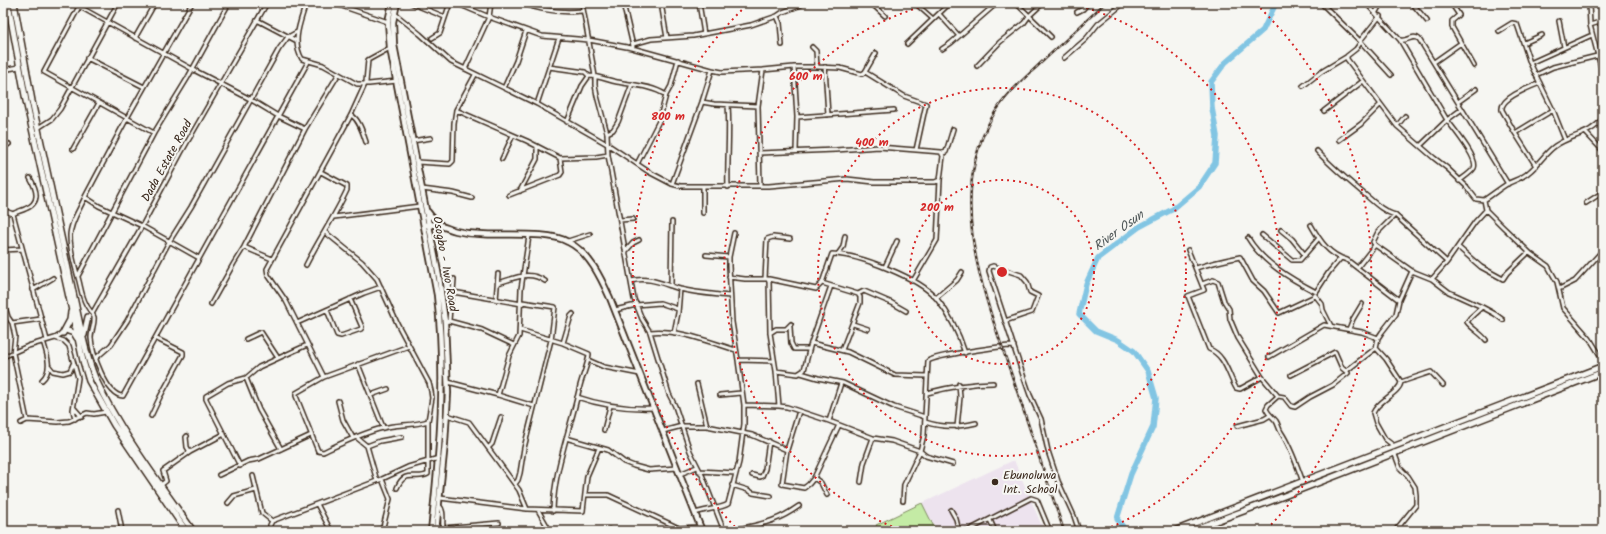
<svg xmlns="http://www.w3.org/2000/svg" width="1606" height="534" viewBox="0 0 1606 534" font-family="Kalam,sans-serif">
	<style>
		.built { fill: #ede3ee }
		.green { fill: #c4eba5; stroke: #808a62 }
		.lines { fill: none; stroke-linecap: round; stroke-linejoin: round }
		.river { stroke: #82c5e3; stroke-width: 5.5 }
		.minor-casing { stroke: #3b2a1e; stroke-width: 6 }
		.primary-casing { stroke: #3b2a1e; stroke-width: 8 }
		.trunk-casing { stroke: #3b2a1e; stroke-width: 8 }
		.minor { stroke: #f6f6f2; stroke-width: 3 }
		.primary { stroke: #f6f6f2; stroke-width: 4.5 }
		.trunk { stroke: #f6f6f2; stroke-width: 5 }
		.rail-casing { stroke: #3b2a1e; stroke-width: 2.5 }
		.rail { stroke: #f6f6f2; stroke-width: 1; stroke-dasharray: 3; stroke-linecap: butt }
		.ring { fill: none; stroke: #d62828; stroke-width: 2; stroke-dasharray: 2 4 }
		.poi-dot { fill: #3b2a1e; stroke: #f6f6f2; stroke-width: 1.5 }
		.labels { text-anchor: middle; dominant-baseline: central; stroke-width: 4; stroke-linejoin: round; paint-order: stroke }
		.street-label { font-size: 12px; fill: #3b2a1e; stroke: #f6f6f2 }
		.poi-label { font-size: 12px; fill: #3b2a1e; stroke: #f6f6f2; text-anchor: start }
		.water-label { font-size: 13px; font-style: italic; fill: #505859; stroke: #f6f6f2 }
		.centre { fill: #d62828; stroke: #f6f6f2; stroke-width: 2 }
		.ring-label { font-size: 12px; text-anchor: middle; font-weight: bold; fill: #d62828; stroke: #f6f6f2; stroke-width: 4; stroke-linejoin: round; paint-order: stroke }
	</style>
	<rect width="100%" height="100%" fill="#f6f6f2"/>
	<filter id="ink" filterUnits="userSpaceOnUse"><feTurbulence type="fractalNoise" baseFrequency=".025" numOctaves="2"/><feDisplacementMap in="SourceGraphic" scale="8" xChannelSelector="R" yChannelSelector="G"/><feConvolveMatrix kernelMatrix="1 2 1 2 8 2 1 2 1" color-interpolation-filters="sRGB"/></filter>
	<g filter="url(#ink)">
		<path class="built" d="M1014,460l30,71h-166l-2,-6z"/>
		<path class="green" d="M922,503l14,28h-57l-3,-6z"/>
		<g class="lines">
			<path class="river" d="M1126,531l-9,-12 14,-45 22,-47 3,-29 -8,-27 -14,-20 -16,-11 -22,-9 -17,-17 7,-30 12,-26 41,-31 34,-18 26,-22 16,-24 2,-27 -5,-28 -1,-26 14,-19 38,-33 13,-27"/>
			<defs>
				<path id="minor" d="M73,3l119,66 58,30 28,17 27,13
					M81,3l-37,69 110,61
					M192,3l-65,115 -42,79 14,9 43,20 57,32
					M306,3c-5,18 -15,38 -4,56l21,6 34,19h12l28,-3
					M333,3l55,19
					M411,3l34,14
					M456,3l33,14 53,19 47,4 43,8 80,22 10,2 41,-2 31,-3h23l23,1 22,6 3,-2 11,-19
					M522,3c20,8 39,10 60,8
					M623,3l10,43
					M661,3l6,35
					M699,3l5,31
					M871,3l14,13
					M915,3l18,16
					M1016,3l35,34
					M1321,3l39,38 31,34
					M1366,3l34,37 47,80 15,-11
					M1412,3l15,18
					M1451,3l8,12 -7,6v6l22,39
					M1589,3l1,22 13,50
					M1077,12l6,-3 5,-6
					M1376,12l5,-9
					M394,13l26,21 31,28 86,42 70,40 42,28 23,12 8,2h89l78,-7 27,3h61l5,-2 3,-24 -2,-4 -62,-5 -43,3 -77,3
					M939,14l20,22
					M777,16l3,7 2,22
					M257,20l40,21
					M1559,21l5,26
					M1590,25l13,-4
					M1499,31l13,-8 5,1 13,39 23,47 12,30
					M135,38l20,-35
					M432,38l8,-5 10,-30
					M1400,40c7,2 13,-6 19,-1l89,145
					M1360,41l20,-25
					M1361,42l-5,7 -9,7v3l50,67 37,32 13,10 19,18 10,13 8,1c8,-5 15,-11 23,-16 8,-4 16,-6 22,-12 10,-8 16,-19 26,-26 17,-12 35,-10 48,-28
					M1524,43l18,-8
					M633,44l18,-5 42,-3 58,-11 26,-9 6,-4 18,-7
					M907,44l43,-41
					M812,47l4,4 1,16
					M942,49l9,-6 46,-40
					M87,58l57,29
					M1064,58l22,-19 12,-15 26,-21
					M1434,62l27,-19
					M1530,63l62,-28
					M977,66l23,-24 24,-19 5,-7 14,-13
					M549,67l36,5 4,4
					M794,67l3,50 -1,34
					M825,67l3,48
					M465,69l24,-52 2,-14
					M3,70l16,-3
					M865,72l39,24 22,8 -10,46
					M1536,75l17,-8 44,-11
					M1303,86l18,-14 25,-15
					M504,88l12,-27 10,-30
					M702,102l12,2 44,2
					M1458,102l18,-13
					M537,104l22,-66
					M456,110l71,31 33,17 36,-1 12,-2 -1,-22 -10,-37 -2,-11v-9l-13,-73
					M1324,111l39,-30
					M351,115c8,4 12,18 15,27
					M797,117l97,-7
					M567,122l15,-36 7,-10c10,0 18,4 28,6 16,3 35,4 49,13
					M1397,126l8,-10
					M38,128l14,-9 8,-10 58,-106
					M607,133l6,-3 5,-8 14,-38
					M1515,133l38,-23
					M1586,133l17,18
					M1339,140l22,-16 19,-19
					M412,141l19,-3
					M1420,146l27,-26c6,8 32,39 27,48 -3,5 -10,9 -15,13
					M3,148l6,-4
					M73,149l26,-46
					M1317,151c16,17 34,32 52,47 8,7 16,14 26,17l52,47
					M943,153l3,-1 7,-23
					M608,155l26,144 8,20 8,13 19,62 6,12 15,45 13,26 21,54
					M502,159l11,-24
					M417,162l33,2 3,-3 1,-38 2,-13 19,-35
					M637,164l22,-43 7,-26 5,-9 7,-26
					M1536,166l-21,-33 -13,-23c-2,-12 28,-23 38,-27
					M672,184l30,-82 10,-32
					M760,185l-2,-79 5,-36
					M703,187v26
					M728,187c-1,-28 2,-55 0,-82
					M422,189l31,4 19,5
					M520,191l17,-32v-13
					M509,195l51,-20 2,-3 -2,-14
					M85,197c-5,12 -15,26 -15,39 0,16 5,30 9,45 2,8 3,16 7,23 2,5 6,8 8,13 1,7 -3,14 -3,21 1,14 15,58 32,58l185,-334
					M1484,200l2,10 16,16 29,28 17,12 9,16 6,26 27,31 13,21
					M1586,203l17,-11
					M3,210l10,4 34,126
					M13,214c4,-3 8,-3 12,-5 16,-6 12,-19 5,-31
					M334,217l86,-11
					M620,220l13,-1
					M1311,225c9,16 18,30 36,35l52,40
					M1281,230l11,9 13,16
					M325,232l37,30 15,17 21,46 31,58 2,8 1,7 -4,23v53c-12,7 -23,-6 -31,14
					M1262,235l30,25h8l19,-22
					M1248,238c15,25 43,41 68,54l13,-20 11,-13
					M568,241l22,-7
					M1375,245l37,26
					M244,247l28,12
					M1458,247l23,20 22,12 4,-6 22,-21
					M3,250l19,-1
					M1188,250l16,40 -16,6 21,53c16,6 19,25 27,39l4,1 22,-12 16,19 -10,9 -2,4c3,6 6,7 10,12 2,3 3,8 5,11 10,15 16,34 22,50
					M626,251l7,-8 6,-3
					M838,254l5,-7 2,-11
					M706,255l23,2
					M306,265c13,-26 29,-49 41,-75v-4l-26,-14
					M885,267l12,-26
					M1196,268c15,-5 29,-8 44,-11l13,24 11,10 15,22 36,-17
					M1357,268l18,-23 -2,-3 5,-10 17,-17
					M78,276l76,-143 33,-54 42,-76
					M729,277l16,2h24l47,10 6,-6 10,-29c26,0 88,24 105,45 13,16 22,35 28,54
					M765,279l2,-40 6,-2 17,2
					M769,279l1,54 6,38 3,35
					M1432,279l15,-17 28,-40 11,-12
					M631,281c17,-5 32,3 49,8 16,4 33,5 50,7
					M913,281l24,-41 3,-60
					M498,283c18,-5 31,-13 47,-2
					M822,283l36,11 6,-3 28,12 14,8
					M1202,284l11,-4 5,2 6,19 5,8 1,10 8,19 24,39
					M671,286l1,-64
					M1559,289l16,-8 28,-31
					M33,290l20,-12
					M453,292l69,12
					M1315,295l7,9 1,6 8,16
					M936,298l21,-18 5,-8
					M496,300l2,-26
					M3,301l5,16 4,6 29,-4
					M211,304l23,-41 10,-16 61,-118 33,-54
					M1482,307l13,7 8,6
					M327,310l10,25 4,1 20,-7 1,-2 -12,-28
					M615,310l21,-5 24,-2 18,6
					M92,314l50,-88 39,-73 86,-150
					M449,321l2,-27 2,-2 1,-13
					M1005,321l27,-9 6,-16 -8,-4 -3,-10 -6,-7 -28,-9 -3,1 -1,4 34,104 7,20 11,24 7,32 10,30 16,35 5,15
					M445,322l4,-1 33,9 32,15
					M12,323l3,13 -2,17 14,67
					M297,323l67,-30 17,-6
					M853,324l15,5
					M790,327l1,16 3,6h15
					M1349,329l4,-10 9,-15
					M520,330l43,13 26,11c-1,12 -8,24 -10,36 -9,40 -25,80 -26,121
					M650,332c29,-3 59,10 86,18
					M674,333l4,-20 2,-24
					M770,333l6,-4h10l5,-5
					M55,338l9,3 5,5 9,32 -5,32 2,9
					M246,339l15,-7 17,26
					M563,343l8,-27 2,-2
					M811,343l37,9 47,23 32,1
					M409,346l-85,31 -28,16v3l22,55 5,1c19,-9 39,-19 60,-24 15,-4 30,-2 45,-7
					M842,350l18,-47v-6l-2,-3
					M3,357l25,-11 27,-8 8,-5
					M1269,357l55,-32 38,7 16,6
					M96,358l15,-13 16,-24 42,-79 22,-35 88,-158 9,-12 9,-5
					M588,360l16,7 36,7
					M738,360l36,1
					M358,364l25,63
					M49,366l4,5 10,2 7,-2 3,-7
					M776,371l22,3 6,-4 7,-27 20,-57
					M1346,371l30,-23
					M801,373l17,5 25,5 51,24 31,10
					M324,377l-38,-76 -18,-26 -1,-6 84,-154 15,-33 2,-22 22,-12
					M246,378l13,32 22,39
					M42,380c11,-10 5,-26 1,-39
					M448,382l50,13 36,11
					M1401,382l30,-10 12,13
					M697,384l10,42
					M927,393c23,-6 42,-10 66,-10
					M371,395l17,-6
					M498,395l11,-39 10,-20 2,-47 8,-53
					M720,395l21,-2
					M1278,396l6,1 7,9 4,1 15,-10 23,-12 15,-12 -6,-5 -7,-16 -44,23
					M577,397c26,9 50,12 77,11
					M338,401l5,19 10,18
					M744,405l35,1 8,1 42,14 44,17 19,3 28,10 6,5 27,8
					M74,408l8,9
					M799,411l-12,39 -5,34 22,4 5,-4 5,-6 25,-53
					M447,415l22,7 50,68 8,19
					M151,416l9,-19 23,-42v-3l-28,-14
					M829,421l12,-38
					M925,422c18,6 33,5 51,1
					M21,423l6,-3 31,2 11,-1 18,-8 7,1 12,-2
					M1237,426l27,-7 5,-3
					M957,427l3,-30 -1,-13
					M604,430l6,-24
					M663,431l19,-5h25l45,9 35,15
					M187,436l-1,1 1,10 3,5
					M356,437l11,9 10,35
					M566,438l42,12 16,12 10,4 15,4 28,-2
					M367,446l13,-5 22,-4
					M1394,446l-9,-7 -9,-16 -3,-10c5,-13 27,-20 28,-31l-15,-23 -10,-11 2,-10 4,-6 14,-18 3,-14 13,-29 20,8 17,13 33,15 -12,11 -3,4c5,7 14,11 19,18
					M488,448l4,-4 9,-27
					M1394,452l6,16 8,8 7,11 1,8v10l-21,26
					M240,466l-34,-67v-3l22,-13 18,-5 13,-11 48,-22
					M699,471l37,2
					M680,474l17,-7
					M219,475l29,-14 11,-2 52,-24
					M752,475l8,2 2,-1 3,-7 4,-28
					M253,476l9,37 10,8
					M814,478l7,5 6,12
					M861,482l3,-19 9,-25
					M515,484l3,-4 2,-7 4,-25 27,-108 4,-33 -33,-5
					M161,485l5,-4 -3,-10 27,-19 34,-18
					M732,485l16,5 5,3 18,3
					M585,495h23l71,33 22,-1
					M440,498l87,11 56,2 4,-35 12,-28
					M903,501l1,-16 16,-34 4,-16 4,-74c9,-6 73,-15 86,-15
					M228,503l6,-7 22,-6
					M317,504l14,27
					M439,505c6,6 3,15 4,23l56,-5
					M118,510l4,21
					M538,510l12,21
					M951,510l5,9 3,12
					M695,513c8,-3 28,-5 33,-9l11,-42 5,-38v-19l-6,-45 -6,-38 -3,-56v-9l5,-24
					M990,520l5,11
					M3,528l1,3
					M270,531v-6l2,-4 110,-42 26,-12 31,-9
					M370,531l12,-2
					M382,531l8,-32 -8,-20
					M608,531l1,-1
					M730,531c28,-7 44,-7 69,-25
					M967,531l64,-33 6,2 12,29
					M1042,531l7,-2 3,2"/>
				<path id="primary" d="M392,3l-4,19 2,26 47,247c9,81 3,155 -6,236
					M397,3l-4,19 1,23 45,232 6,45 3,71 -3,50 -9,88
					M428,212l3,4 10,9
					M426,225c12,-2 19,3 30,6 8,2 16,3 24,3 24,2 69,-3 88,8 21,10 33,36 42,56l92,233"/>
				<path id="trunk" d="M8,3l18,98 57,260 6,20 25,44 72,106
					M14,3l18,98 48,224c4,18 8,37 16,55 24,52 64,104 97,151
					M68,331l6,2 3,5
					M63,333l7,-13 1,-8
					M84,335l4,-18
					M1174,531l429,-165
					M1189,531l82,-30 332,-129"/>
			</defs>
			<use href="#minor" class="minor-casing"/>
			<use href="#primary" class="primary-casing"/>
			<use href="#trunk" class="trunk-casing"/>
			<use href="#minor" class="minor"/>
			<use href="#primary" class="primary"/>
			<use href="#trunk" class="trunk"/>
			<defs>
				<path id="rail" d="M1064,531c-17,-50 -33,-99 -50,-149 -28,-83 -69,-179 -23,-263 14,-25 32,-39 52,-58 21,-19 42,-39 62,-58"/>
			</defs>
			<use href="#rail" class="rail-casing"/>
			<use href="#rail" class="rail"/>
		</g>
	</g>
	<g class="ring">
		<circle cx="1002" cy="272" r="92"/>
		<circle cx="1002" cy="272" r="184"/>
		<path d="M903 531A277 277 0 0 1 935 3M1069 3A277 277 0 0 1 1101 531"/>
		<path d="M739 531A369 369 0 0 1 748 4M1256 4A369 369 0 0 1 1265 531"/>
	</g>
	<circle class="poi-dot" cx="995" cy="482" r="4"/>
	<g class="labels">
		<g class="street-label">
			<text transform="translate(167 161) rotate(-61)">Dada Estate Road</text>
			<text transform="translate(445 264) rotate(80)">Osogbo - Iwo Road</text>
		</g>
		<g class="poi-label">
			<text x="1003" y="475">Ebunoluwa<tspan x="1003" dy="14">Int. School</tspan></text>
		</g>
		<g class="water-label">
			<text transform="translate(1119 231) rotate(-36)">River Osun</text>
		</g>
	</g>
	<circle cx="1002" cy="272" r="6" class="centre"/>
	<g class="ring-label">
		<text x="806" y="80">600 m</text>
		<text x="668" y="120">800 m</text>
		<text x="872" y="146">400 m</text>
		<text x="937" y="211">200 m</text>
	</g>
	<rect width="1606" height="534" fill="none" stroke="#f6f6f2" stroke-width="16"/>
	<rect x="8" y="8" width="1590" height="518" fill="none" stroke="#3b2a1e" stroke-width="1.5" filter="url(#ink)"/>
</svg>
